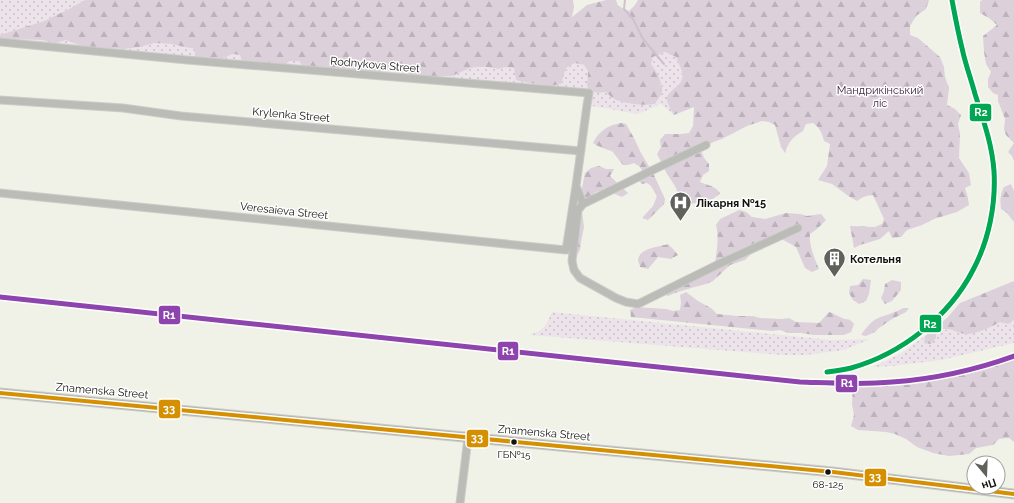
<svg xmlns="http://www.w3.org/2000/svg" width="1014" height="503" viewBox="0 0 1014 503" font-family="Raleway,sans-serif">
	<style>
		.grass { fill: url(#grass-dots) }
		.forest { fill: url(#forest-firs) }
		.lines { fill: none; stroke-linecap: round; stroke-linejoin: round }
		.stream { stroke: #d0c0d0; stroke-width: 2 }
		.minor-casing { stroke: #cccdc6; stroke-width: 9 }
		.major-casing { stroke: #cccdc6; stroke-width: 11 }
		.minor { stroke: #bbbcb8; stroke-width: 7 }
		.major { stroke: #b4b5b0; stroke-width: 9 }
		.bus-1-casing { stroke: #fff; stroke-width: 7 }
		.bus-1 { stroke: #d59002; stroke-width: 4 }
		.rail-1-casing { stroke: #fff; stroke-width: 8 }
		.rail-2-casing { stroke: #fff; stroke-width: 8 }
		.rail-1 { stroke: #8e44ad; stroke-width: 5 }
		.rail-2 { stroke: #00a651; stroke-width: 5 }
		.bus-dot { fill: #12130d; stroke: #fff; stroke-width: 1.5 }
		.labels { text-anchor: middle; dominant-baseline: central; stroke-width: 3; stroke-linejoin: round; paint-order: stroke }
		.bus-label { font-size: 10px; fill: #12130d; stroke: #fff }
		.street-label { font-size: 11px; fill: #12130d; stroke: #fff }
		.park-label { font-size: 11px; fill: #412247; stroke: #fff }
		.poi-label { font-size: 11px; font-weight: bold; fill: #12130d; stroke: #fff; text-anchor: start }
		.line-badge { stroke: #fff; stroke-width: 1.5 }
		.badge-label { font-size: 11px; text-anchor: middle; font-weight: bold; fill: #fff }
	</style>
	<defs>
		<pattern id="grass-dots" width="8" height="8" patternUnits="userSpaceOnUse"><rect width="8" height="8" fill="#ede3eb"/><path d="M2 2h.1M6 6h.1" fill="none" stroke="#cac2c8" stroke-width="1.8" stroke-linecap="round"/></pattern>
		<pattern id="forest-firs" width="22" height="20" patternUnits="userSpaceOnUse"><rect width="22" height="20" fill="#dcd0db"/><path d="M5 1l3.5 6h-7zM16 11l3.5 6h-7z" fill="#bcb2bb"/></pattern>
	</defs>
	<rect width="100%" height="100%" fill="#f0f2e8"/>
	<path class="grass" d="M0,0h85l-16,9 -25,12 -44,14z
		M0,39l43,1 10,4 13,-4 20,7 38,2 15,-2 16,-4 16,1 24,5 1,10c7,1 15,2 23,1 11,-2 8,-8 21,-5l3,6 41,5 5,-5h10l4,6 45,4 26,4 17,-8h14l8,9h39l18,-8 8,-1h10l11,2 6,-2 10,1 1,12 7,2 28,4 10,-2 5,-16 8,-5 10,2 4,6 -1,15 2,5 9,2 8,-1c3,3 6,6 10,8 11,4 28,6 39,4 2,-4 6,-8 7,-12 1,-10 -6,-21 -11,-28l2,-7 12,-5 11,5c3,8 9,18 4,26 -3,6 -9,6 -13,15l7,17 -13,-11 -23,10 -51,-9 2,-12 -402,-33 -187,-18z
		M552,312l280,28 38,-1 -26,11 -38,5h-23l-254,-20c14,-4 17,-9 23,-23z
		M1014,320v23l-73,17 -49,6 -19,1 27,-13 25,-18v7c7,-6 16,-17 27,-13 5,2 9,4 15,4 10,0 24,-7 33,-12l8,2z"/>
	<path class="forest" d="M85,0h488l1,7 -2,10 15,-12 19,-5h10l2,6 11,5 6,-6 3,-5h291l-3,9 -10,7 -6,10v9l8,3 22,19 4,10 1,10 4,11 -2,17 8,4 6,6 -3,9 2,10 -1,24 10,15 2,12 -6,3 3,10 1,7 -12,7 -23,7 -12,6 -15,5 -6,7 -9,1 -3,-7 -9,8 -20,6 -6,3 -4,-22 25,1 7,-3 2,-5 -11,-24c-6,0 -11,2 -16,6l-7,-4 -18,-13 -14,-4 9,-14 3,-22 -6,-3c-2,-8 -4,-13 -11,-18l-7,1 -3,7c-10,6 -14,10 -18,22l-4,-6 -6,-22 -6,-3 -7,-1 -15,5 -25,13 -6,2 -7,3 -8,6 3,8 5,6v7l-6,4 -3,7c9,4 14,3 20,11 -10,11 -19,8 -33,12l-6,-5 -6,-14 -8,-12 -10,-20 4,-7 -1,-7 5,-6h16l8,-1 4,-7 1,-19 -20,8c-3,-5 -6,-10 -7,-15 -1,-11 18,-13 15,-27 -1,-5 -4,-11 -6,-16l-11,-5 -12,5 -2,7c5,7 12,18 11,28 -1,4 -5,8 -7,12 -11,2 -28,0 -39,-4 -4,-2 -7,-5 -10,-8l-8,1 -9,-2 -2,-5 1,-15 -4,-6 -9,-2 -9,5 -5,16 -10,2 -28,-4 -7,-2 -2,-12 -9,-1 -6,2 -11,-2h-10l-8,1 -18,8h-40l-7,-9h-14l-17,8 -71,-8 -4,-6h-10l-4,5 -43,-5 -2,-6c-13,-3 -11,3 -21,5 -8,1 -16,0 -24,-1v-10l-24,-5 -16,-1 -16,4 -15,2 -39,-2 -19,-7 -13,4 -10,-4 -43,-1v-4l44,-14 25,-12z
		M982,0h32v161l-2,-5 -4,-4 6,-9 -8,-8 -2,-6 1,-10 -7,-18v-6l-5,-2 -5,-6v-8l3,-7 -5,-8 -2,-12 -1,-16 14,-11 -8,-7 -9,-5v-11z
		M621,123l5,1 8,14 7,15 13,22 11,24 -1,5 -16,16 -6,-2 11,-12 4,-10 -6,-10 -4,-3 -5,1 -4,-4 4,-10 -3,-4 -5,-3 -6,2h-5l-11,-14c-5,-1 -15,-5 -19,-8 6,-12 15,-18 28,-20z
		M599,166l7,3h8l-4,7 18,17 -6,4 -7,-3 -5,-5 -14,3 -13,12 -1,8 2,15 -3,15 -1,8 -4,7 -4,-6 7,-49 6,-29 6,-5z
		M1011,184l3,7v31l-7,-9 -6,-4c-1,-8 -1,-15 3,-22z
		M739,210l7,2 6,5 13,2 21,-6 14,1 7,2 14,-2 5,6 -9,9 -7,5c-1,12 4,23 9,35l-7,3 -7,-4 -9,-21 -22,-12 -14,6 -9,13 -6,6 -15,5 -17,16 -7,3 -15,4 -16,5 -7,3 -7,-3 54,-30c2,-13 4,-26 1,-38l4,-6z
		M668,244l5,5 5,6 -7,4 -13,-2 -10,12 -8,-2c0,-2 -1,-4 -2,-6 0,-13 21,-14 30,-17z
		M863,279l8,1 -2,14 -3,7 -7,3 -6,-4 -4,-7 1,-7 8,-1z
		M892,280l9,2v8l-9,11 -7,3 -4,-6 3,-7 1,-7z
		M1014,281v39l-6,4 -8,-2c-9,5 -23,12 -33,12 -8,0 -16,-6 -22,-5 -3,0 -6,2 -9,4v5l-5,6 -7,-1 1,-7 22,-18 13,-15z
		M686,292l12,9 13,7 6,6 21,2h15l7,2 22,1 7,-1 7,4 23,1 10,-11c5,1 8,4 13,6 7,3 6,-1 12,6l-3,8 -7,3h-30l-13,-2h-13l-8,-3 -8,1 -141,-14 -1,-7 6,-3 30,2 7,2 7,-1 1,-8 -1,-7z
		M903,308h6l-3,4 -14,7 -13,9 -4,4 -9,4 -5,-1c3,-5 10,-13 15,-16 9,-4 19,-6 27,-11z
		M1014,360v82l-5,-4 -10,1 -6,6 -17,3 -7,6 -20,2 -16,-3 -16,-6 -11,-8 -11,-5 -9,-2 -28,-2 -7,-4 3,-11 -2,-11 1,-20 40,-1 51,-6z"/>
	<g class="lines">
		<path class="stream" d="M625,0l-1,9 9,10 10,20 21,25"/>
		<defs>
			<path id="minor" d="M0,42l187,18 402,33 -2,12 -11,81 -10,64 -566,-57
				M0,100l123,8 58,8 400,35
				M706,145l-49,23 -74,36 -5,6 -6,51 2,9 6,8 36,20 10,4 12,2 83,-41 77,-35
				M576,186l7,18
				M460,503l8,-65"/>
			<path id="major" d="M0,393l833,79 181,22"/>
		</defs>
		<use href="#minor" class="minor-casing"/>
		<use href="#major" class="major-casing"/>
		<use href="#minor" class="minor"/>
		<use href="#major" class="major"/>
		<defs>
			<path id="bus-1" d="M0,393l833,79 181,22"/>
		</defs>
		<use href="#bus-1" class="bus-1-casing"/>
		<use href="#bus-1" class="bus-1"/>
		<defs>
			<path id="rail-1" d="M0,297l800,85c31,1 61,3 92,0 42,-3 83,-12 122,-26"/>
			<path id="rail-2" d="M827,372c8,-1 16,-2 24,-4 50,-14 98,-51 122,-98 16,-30 23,-66 21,-99 -2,-27 -11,-52 -19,-77 -4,-15 -10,-31 -13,-46 -4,-16 -7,-32 -10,-48"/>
		</defs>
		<use href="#rail-1" class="rail-1-casing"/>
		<use href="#rail-2" class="rail-2-casing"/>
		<use href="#rail-1" class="rail-1"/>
		<use href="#rail-2" class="rail-2"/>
	</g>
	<defs>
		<symbol id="hospital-pin" viewBox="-11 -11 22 30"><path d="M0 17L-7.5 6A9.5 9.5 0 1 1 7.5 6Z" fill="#60615a" stroke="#fff"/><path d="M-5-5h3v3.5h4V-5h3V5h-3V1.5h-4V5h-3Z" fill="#fff"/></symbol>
		<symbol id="building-pin" viewBox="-11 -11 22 30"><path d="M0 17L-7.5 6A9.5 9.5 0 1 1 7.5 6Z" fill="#60615a" stroke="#fff"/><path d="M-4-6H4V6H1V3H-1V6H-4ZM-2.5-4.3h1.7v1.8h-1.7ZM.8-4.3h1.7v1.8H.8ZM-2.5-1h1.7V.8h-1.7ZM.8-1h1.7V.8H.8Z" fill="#fff"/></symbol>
	</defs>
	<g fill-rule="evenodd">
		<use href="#hospital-pin" x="668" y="190" width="25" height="34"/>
		<use href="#building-pin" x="822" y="246" width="25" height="34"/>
	</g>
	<g class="bus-dot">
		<circle cx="514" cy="442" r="3.5"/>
		<circle cx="828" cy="472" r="3.5"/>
	</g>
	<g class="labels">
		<g class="bus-label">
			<text x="514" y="454">ГБ№15</text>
			<text x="828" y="484">68-125</text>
		</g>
		<g class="street-label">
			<text transform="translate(375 65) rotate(5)">Rodnykova Street</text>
			<text transform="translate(291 115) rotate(5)">Krylenka Street</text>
			<text transform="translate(284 211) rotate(6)">Veresaieva Street</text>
			<text transform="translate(102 391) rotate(5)">Znamenska Street</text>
			<text transform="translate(544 433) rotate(5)">Znamenska Street</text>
		</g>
		<g class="park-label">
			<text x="880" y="90">Мандрикінський<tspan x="880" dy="13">ліс</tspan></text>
		</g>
		<g class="poi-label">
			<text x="696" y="203">Лікарня №15</text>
			<text x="850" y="259">Котельня</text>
		</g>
	</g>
	<g class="line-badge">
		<rect x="969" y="103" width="23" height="19" rx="4" fill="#00a651"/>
		<rect x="158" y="305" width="23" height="20" rx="4" fill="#8e44ad"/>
		<rect x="919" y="314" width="23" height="19" rx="4" fill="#00a651"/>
		<rect x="497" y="341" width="22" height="20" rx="4" fill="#8e44ad"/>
		<rect x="835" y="374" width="23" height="19" rx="4" fill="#8e44ad"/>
		<rect x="158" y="399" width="23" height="20" rx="4" fill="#d59002"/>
		<rect x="466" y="429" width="23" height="19" rx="4" fill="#d59002"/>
		<rect x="864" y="468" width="23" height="19" rx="4" fill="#d59002"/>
	</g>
	<g class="badge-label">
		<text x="981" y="116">R2</text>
		<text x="169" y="319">R1</text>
		<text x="930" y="328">R2</text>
		<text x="508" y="355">R1</text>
		<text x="847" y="387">R1</text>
		<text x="169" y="413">33</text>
		<text x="477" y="442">33</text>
		<text x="875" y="481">33</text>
	</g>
	<g transform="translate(986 475) rotate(161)"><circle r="19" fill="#ffffff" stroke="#a0a19e"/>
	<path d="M0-3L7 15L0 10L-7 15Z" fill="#60615a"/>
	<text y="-6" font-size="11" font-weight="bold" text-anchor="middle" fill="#12130d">Пн</text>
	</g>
</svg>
